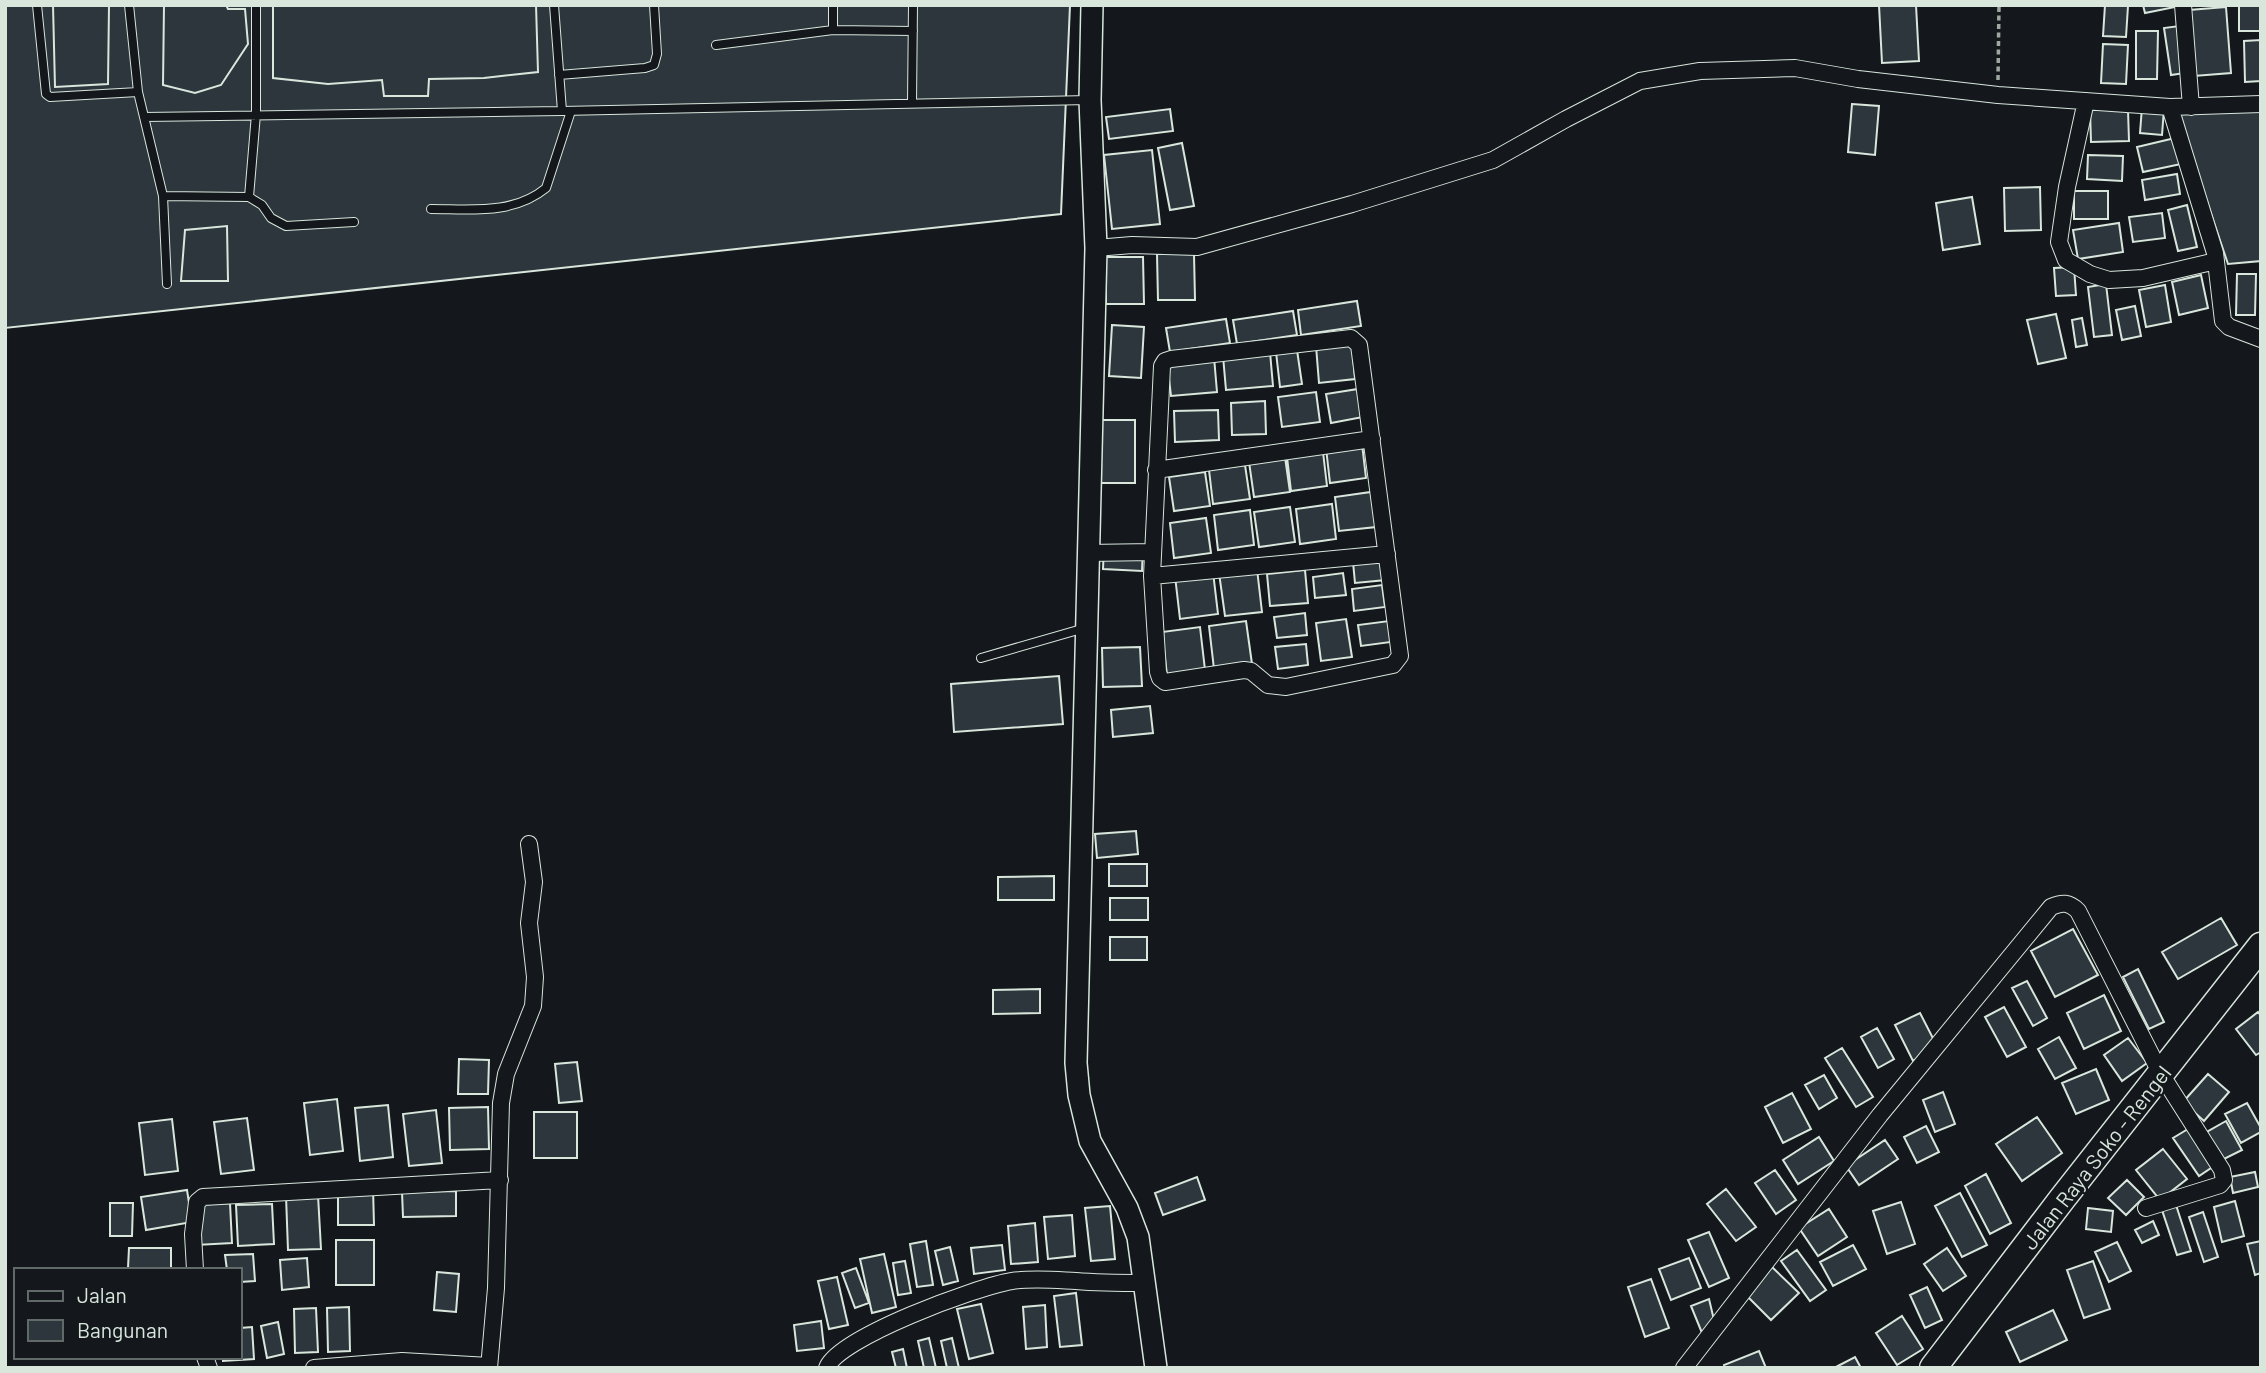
<svg xmlns="http://www.w3.org/2000/svg" width="2266" height="1373" viewBox="0 0 2266 1373" font-family="Barlow,sans-serif">
	<style>
		.building { fill: #2c363c; stroke: #d8e6dc; stroke-width: 2 }
		.lines { fill: none; stroke-linecap: round; stroke-linejoin: round }
		.service-casing { stroke: #d8e6dc; stroke-width: 10 }
		.minor-casing { stroke: #d8e6dc; stroke-width: 18 }
		.tertiary-casing { stroke: #d8e6dc; stroke-width: 24 }
		.primary-casing { stroke: #d8e6dc; stroke-width: 29 }
		.path { stroke: #9da8a2; stroke-width: 3.5; stroke-dasharray: 5 3.5; stroke-linecap: butt }
		.service { stroke: #14181c; stroke-width: 8 }
		.minor { stroke: #14181c; stroke-width: 16 }
		.tertiary { stroke: #14181c; stroke-width: 21 }
		.primary { stroke: #14181c; stroke-width: 26 }
		.labels { text-anchor: middle; dominant-baseline: central; stroke-width: 5; stroke-linejoin: round; paint-order: stroke }
		.street-label { font-size: 21px; fill: #d8e6dc; stroke: #14181c }
	</style>
	<rect width="100%" height="100%" fill="#14181c"/>
	<path class="building" d="M5,5h1065l-9,209 -1056,114z
		M53,5h56l-1,79 -53,3z
		M164,5h62l2,4h17l3,35 -27,41 -26,8 -32,-8z
		M273,5h263l2,67 -54,6 -55,1 -1,17h-44l-2,-16 -54,4 -55,-6z
		M1879,5h37l3,56 -37,2z
		M2105,5l23,1 -2,31 -23,-1z
		M2143,5h32v2l-30,6z
		M2239,5h22v26h-22z
		M2226,7l5,66 -37,3 -5,-66z
		M2179,26l6,47 -14,2 -7,-47z
		M2136,31h22l-1,48h-21z
		M2261,40v41l-16,1 -1,-41z
		M2103,44l25,1 -2,39 -25,-1z
		M1852,104l27,2 -4,49 -27,-3z
		M2142,107l22,2 -2,26 -22,-2z
		M2261,107v154l-33,3 -51,-151z
		M1170,109l3,22 -64,8 -3,-22z
		M2090,110h38l1,31 -38,1z
		M2175,138l6,26 -38,8 -6,-25z
		M1182,143l12,63 -24,4 -12,-62z
		M1152,150l8,74 -48,5 -8,-74z
		M2088,155l35,1 -1,25 -35,-2z
		M2177,174l3,20 -35,6 -3,-20z
		M2040,187l1,43 -36,1 -1,-43z
		M2074,191h34v28h-34z
		M1972,197l8,47 -37,6 -7,-47z
		M2187,205l10,42 -19,4 -10,-41z
		M2162,213l3,25 -32,4 -4,-25z
		M2119,223l4,29 -45,7 -5,-29z
		M227,226l1,55h-47l4,-51z
		M1157,254h37l1,46h-37z
		M1106,257h37l1,47h-38z
		M2074,267l2,28 -20,1 -2,-28z
		M2237,274h19l-1,41h-19z
		M2201,275l7,33 -29,7 -7,-33z
		M2106,284l6,51 -18,2 -6,-50z
		M2165,285l6,37 -25,5 -7,-37z
		M1357,301l4,25 -60,9 -3,-25z
		M2135,306l6,30 -19,4 -6,-30z
		M1293,311l4,24 -60,9 -4,-24z
		M2056,314l10,44 -28,6 -11,-44z
		M2082,318l5,27 -11,2 -4,-27z
		M1226,319l4,24 -60,9 -4,-24z
		M1112,325l32,2 -3,51 -32,-2z
		M1352,343l3,36 -36,4 -3,-37z
		M1297,350l5,34 -22,3 -4,-35z
		M1270,352l3,34 -47,4 -3,-34z
		M1214,357l3,35 -46,4 -4,-35z
		M1358,389l5,28 -32,6 -5,-29z
		M1316,392l4,30 -38,5 -4,-30z
		M1265,401l1,33 -34,1 -1,-32z
		M1218,410l1,30 -44,2 -1,-31z
		M1099,420h36v63h-36z
		M1362,444l4,34 -36,5 -4,-35z
		M1323,452l4,34 -36,5 -4,-34z
		M1285,457l5,35 -36,5 -5,-35z
		M1245,465l5,34 -37,5 -4,-34z
		M1205,472l5,34 -36,5 -5,-34z
		M1371,492l5,35 -37,4 -4,-34z
		M1332,504l4,35 -36,5 -4,-35z
		M1290,507l5,35 -36,5 -5,-35z
		M1250,510l4,35 -36,5 -4,-35z
		M1206,518l5,35 -37,5 -4,-35z
		M1104,546l39,1 -1,24 -39,-2z
		M1383,558l3,22 -31,3 -2,-21z
		M1257,569l5,43 -37,4 -6,-43z
		M1305,570l3,33 -38,3 -3,-32z
		M1213,572l5,42 -38,5 -5,-43z
		M1343,573l3,22 -31,3 -2,-21z
		M1382,585l3,22 -31,4 -2,-22z
		M1305,613l2,22 -30,3 -3,-21z
		M1346,619l6,38 -31,4 -5,-38z
		M1246,621l6,43 -38,5 -5,-43z
		M1389,621l2,21 -30,4 -3,-21z
		M1200,627l5,43 -38,5 -5,-43z
		M1306,644l2,21 -30,4 -3,-22z
		M1140,647l2,39 -39,1 -1,-39z
		M1059,676l4,48 -109,8 -3,-48z
		M1150,706l3,27 -40,4 -2,-27z
		M1136,831l2,23 -41,4 -2,-24z
		M1109,864h38v22h-38z
		M1054,876v24h-56v-23z
		M1110,898h38v22h-38z
		M2221,918l16,27 -59,34 -16,-27z
		M2073,929l25,46 -43,22 -24,-46z
		M1110,937h37v23h-37z
		M2138,969l26,53 -15,7 -26,-52z
		M2027,981l20,37 -14,8 -21,-38z
		M1040,989v24l-47,1v-24z
		M2104,995l17,36 -37,18 -17,-36z
		M2004,1007l22,40 -19,10 -22,-40z
		M2258,1012l3,4v36l-5,3 -20,-26z
		M1920,1013l18,35 -25,13 -18,-36z
		M1877,1028l17,31 -16,9 -17,-31z
		M2059,1037l17,31 -21,11 -17,-30z
		M2128,1038l19,25 -25,18 -18,-26z
		M1842,1048l31,49 -17,10 -31,-49z
		M459,1059l30,1 -1,34h-30z
		M577,1062l5,39 -23,2 -4,-39z
		M2096,1069l13,31 -33,14 -14,-31z
		M2208,1074l21,18 -25,29 -21,-19z
		M1824,1075l13,23 -18,11 -14,-24z
		M1943,1092l12,32 -20,8 -12,-32z
		M1792,1093l19,36 -28,14 -18,-36z
		M337,1099l6,52 -33,4 -6,-52z
		M2247,1103l14,25v4l-20,11 -16,-29z
		M388,1105l5,52 -33,4 -5,-53z
		M488,1107l1,42 -39,1 -1,-42z
		M436,1110l6,53 -33,3 -6,-52z
		M534,1112h43v46h-43z
		M2037,1117l25,36 -40,28 -26,-37z
		M247,1118l7,52 -33,4 -7,-52z
		M172,1119l6,52 -33,4 -6,-52z
		M2226,1121l16,29 -22,11 -15,-28z
		M1926,1126l13,26 -22,11 -13,-26z
		M2188,1129l26,37 -15,10 -26,-38z
		M1819,1137l15,24 -36,23 -15,-24z
		M1885,1140l13,19 -39,26 -13,-19z
		M2163,1149l24,30 -27,21 -24,-30z
		M1775,1170l21,30 -20,14 -21,-31z
		M2255,1172l3,15 -25,6 -3,-16z
		M1986,1174l25,49 -21,11 -25,-48z
		M1197,1177l8,23 -42,15 -8,-22z
		M2127,1180l17,17 -18,18 -18,-17z
		M338,1188h35l1,37h-36z
		M1726,1189l30,38 -20,14 -29,-37z
		M187,1190l5,32 -46,8 -5,-33z
		M456,1191v25l-53,1 -1,-25z
		M1960,1193l27,52 -25,12 -27,-51z
		M318,1195l3,54 -33,1 -2,-54z
		M2235,1201l9,35 -22,6 -8,-35z
		M1901,1202l14,42 -28,10 -14,-43z
		M110,1203h23l-1,33h-22z
		M230,1203l2,40 -36,2 -2,-40z
		M272,1204l2,40 -36,2 -2,-41z
		M2176,1205l15,46 -14,4 -15,-45z
		M1110,1206l5,53 -24,2 -6,-53z
		M2088,1208l25,3 -2,21 -25,-3z
		M1829,1209l18,28 -29,19 -19,-28z
		M2203,1212l15,45 -14,5 -15,-45z
		M1072,1215l3,41 -27,3 -4,-42z
		M2153,1221l6,14 -17,8 -7,-13z
		M1035,1223l3,39 -27,2 -3,-38z
		M1709,1232l20,46 -20,9 -21,-47z
		M336,1240h38v45h-38z
		M926,1241l7,44 -16,2 -7,-43z
		M2261,1241v32l-6,2 -8,-31z
		M2117,1242l14,29 -22,11 -14,-30z
		M1002,1245l3,25 -31,4 -3,-26z
		M1853,1245l13,24 -33,17 -13,-24z
		M950,1247l8,34 -15,4 -8,-34z
		M129,1248h42v20h-43z
		M1947,1248l19,28 -23,15 -19,-27z
		M1797,1250l29,40 -16,11 -29,-40z
		M253,1254l2,27 -15,1v-12h-13l-2,-15z
		M884,1254l12,53 -24,6 -12,-54z
		M307,1258l2,29 -27,3 -2,-30z
		M1689,1258l12,30 -30,12 -12,-31z
		M905,1261l6,32 -13,2 -5,-32z
		M2093,1261l17,48 -26,9 -17,-48z
		M1772,1267l27,26 -28,27 -26,-26z
		M856,1268l13,35 -14,5 -13,-35z
		M437,1272l22,2 -3,38 -22,-2z
		M837,1277l11,48 -19,4 -11,-48z
		M1651,1279l18,49 -24,9 -17,-50z
		M1927,1287l15,33 -17,8 -15,-33z
		M1076,1293l6,52 -22,2 -6,-51z
		M1709,1299l5,21 -12,13 -11,-27z
		M981,1304l12,49 -24,6 -12,-50z
		M1045,1305l2,42 -21,2 -3,-42z
		M349,1307l1,44 -22,1 -1,-44z
		M316,1308l2,44 -23,1 -1,-44z
		M2053,1310l14,30 -47,22 -14,-30z
		M1902,1316l21,33 -26,16 -21,-32z
		M821,1321l3,27 -27,3 -3,-26z
		M278,1322l6,32 -17,4 -6,-32z
		M252,1327l2,32 -31,2v-4h17v-29z
		M929,1338l7,30h-12l-6,-27z
		M952,1338l7,30h-12l-6,-27z
		M903,1349l4,19h-11l-4,-16z
		M1759,1351l7,17h-41l-1,-3z
		M1855,1357l6,11h-27z"/>
	<g class="lines">
		<defs>
			<path id="service" d="M37,5l9,89 4,3 88,-5
				M129,5l9,87 25,104 86,1 7,-83v-109
				M554,5l8,106
				M833,30v-25
				M716,45l117,-15 80,1
				M559,75l86,-7 9,-3 3,-11 -3,-49
				M912,102l1,-97
				M144,117l418,-6 527,-11
				M163,196l4,88
				M249,197l13,8 9,13 15,8 68,-4
				M431,209c40,0 82,6 115,-21l25,-77
				M981,658l104,-30"/>
			<path id="minor" d="M2183,5l8,102
				M2086,101l-19,86 -8,55 7,18 24,14 19,6 34,-2 73,-17
				M2170,107l45,146 8,68 6,6 32,12
				M1096,248l36,-3 65,2 155,-43 141,-44 73,-41 74,-38 60,-10 95,-3 63,11 140,16 172,12 91,-3
				M1351,338l8,7 41,311 -7,9 -107,22 -18,-2 -17,-14 -7,-1 -79,12 -5,-4 -2,-6 -6,-96 10,-210 3,-5 6,-2z
				M1156,470l216,-31
				M1087,553l66,-1
				M1152,576l235,-22
				M195,1270l-2,-36 4,-32 6,-5 297,-17
				M205,1357l4,11
				M314,1368l88,-7 87,5
				M489,1368l7,-80 5,-185 5,-29 27,-68 2,-29 -6,-54 5,-41 -5,-38
				M827,1368c10,-30 152,-82 185,-87 21,-3 43,-1 64,0 23,2 47,2 70,2
				M1684,1368l196,-253 171,-208c11,-5 18,-5 27,4l83,163 61,96 2,10 -4,5 -74,23"/>
			<path id="tertiary" d="M1092,5l-2,95 6,148 -20,815 3,32 11,46 37,67 11,29 18,131"/>
			<path id="primary" d="M1933,1368l129,-169 199,-253"/>
		</defs>
		<use href="#service" class="service-casing"/>
		<use href="#minor" class="minor-casing"/>
		<use href="#tertiary" class="tertiary-casing"/>
		<use href="#primary" class="primary-casing"/>
		<path class="path" d="M1998,80l1,-75"/>
		<use href="#service" class="service"/>
		<use href="#minor" class="minor"/>
		<use href="#tertiary" class="tertiary"/>
		<use href="#primary" class="primary"/>
	</g>
	<g class="labels">
		<g class="street-label">
			<text transform="translate(2096 1157) rotate(-52)">Jalan Raya Soko - Rengel</text>
		</g>
	</g>
	<rect width="2266" height="1373" fill="none" stroke="#d8e6dc" stroke-width="14"/>
	<rect x="14" y="1268" width="228" height="91" fill="#14181c" stroke="#626a69" stroke-width="2"/>
	<rect x="28" y="1291" width="35" height="10" fill="#14181c" stroke="#626a69" stroke-width="2"/>
	<text x="77" y="1303" font-size="21" fill="#d8e6dc">Jalan</text>
	<rect x="28" y="1320" width="35" height="21" fill="#2c363c" stroke="#626a69" stroke-width="2"/>
	<text x="77" y="1338" font-size="21" fill="#d8e6dc">Bangunan</text>
</svg>
